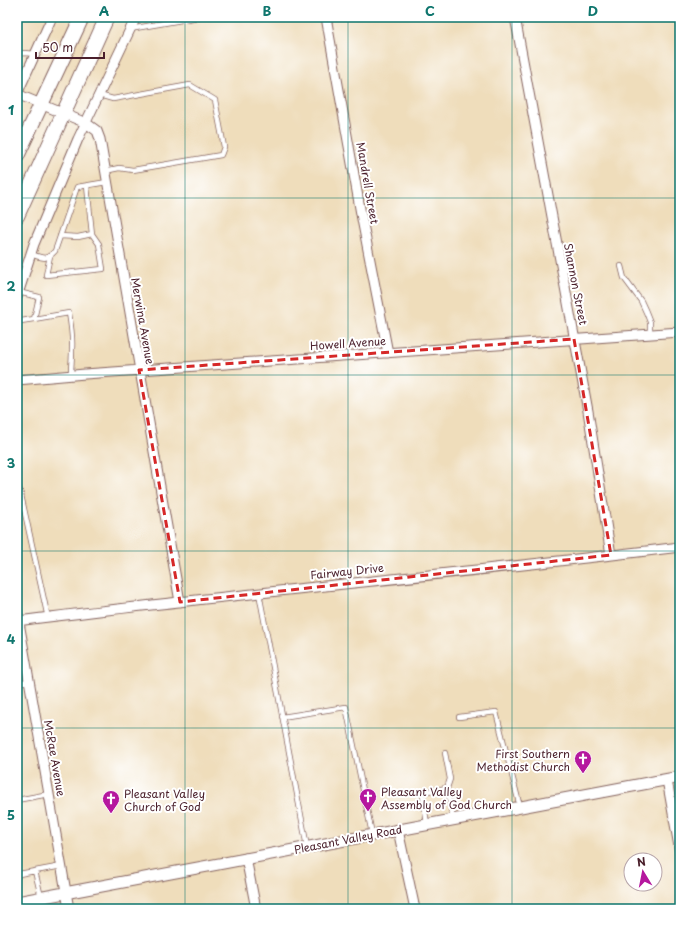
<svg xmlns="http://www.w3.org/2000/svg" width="697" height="926" viewBox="0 0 697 926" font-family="'Playpen Sans',sans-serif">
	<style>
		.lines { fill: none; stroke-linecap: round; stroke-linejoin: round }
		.service-casing { stroke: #84625d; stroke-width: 6 }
		.minor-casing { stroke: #84625d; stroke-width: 11 }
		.tertiary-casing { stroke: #84625d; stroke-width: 13 }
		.primary-casing { stroke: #84625d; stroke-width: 16 }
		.service { stroke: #fff; stroke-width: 4.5 }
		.minor { stroke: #fff; stroke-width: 9 }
		.tertiary { stroke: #fff; stroke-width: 11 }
		.primary { stroke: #fff; stroke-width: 14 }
		.marked { fill: none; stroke: #d62828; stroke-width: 3; stroke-dasharray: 8 5; stroke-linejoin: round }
		.grid { fill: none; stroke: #0f766e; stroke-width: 1; stroke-opacity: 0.55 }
		.labels { text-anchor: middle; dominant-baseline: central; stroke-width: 4; stroke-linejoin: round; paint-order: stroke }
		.street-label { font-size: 11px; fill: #4a1f2b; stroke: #fff }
		.poi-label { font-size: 11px; fill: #4a1f2b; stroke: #fff; text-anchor: start }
		.neatline { fill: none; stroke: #0f766e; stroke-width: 1.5 }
		.grid-label { font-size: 13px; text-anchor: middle; font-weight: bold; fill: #0f766e }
	</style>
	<rect width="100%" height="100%" fill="#fff"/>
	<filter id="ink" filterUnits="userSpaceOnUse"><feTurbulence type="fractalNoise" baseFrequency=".025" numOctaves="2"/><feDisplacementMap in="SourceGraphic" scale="8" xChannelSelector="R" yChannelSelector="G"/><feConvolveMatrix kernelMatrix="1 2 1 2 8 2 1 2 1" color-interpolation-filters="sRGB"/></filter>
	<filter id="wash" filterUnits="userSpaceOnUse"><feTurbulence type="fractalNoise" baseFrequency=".012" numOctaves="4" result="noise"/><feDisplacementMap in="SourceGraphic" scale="16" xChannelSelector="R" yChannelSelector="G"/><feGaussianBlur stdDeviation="0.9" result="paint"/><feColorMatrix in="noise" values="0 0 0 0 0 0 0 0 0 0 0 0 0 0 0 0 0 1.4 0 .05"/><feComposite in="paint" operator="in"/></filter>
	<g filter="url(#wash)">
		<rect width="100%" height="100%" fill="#efddbb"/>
	</g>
	<g filter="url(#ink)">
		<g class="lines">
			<defs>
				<path id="service" d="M130,29l69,-12
					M17,54l8,-1 10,1
					M99,95l14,4 77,-14 25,15 9,47 -3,8 -88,15 -14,-2 -14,3
					M60,236l18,1 14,-3 -5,-48
					M31,254c11,4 15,7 24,-3l22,-64 30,-5
					M50,256l-4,19 57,-6 -4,-25 -7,-10
					M621,266l3,12 17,23 5,11 4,10v12
					M34,319l35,-6c2,12 4,24 3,36 0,9 -1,17 -1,26
					M17,320l4,1 13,-2 5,-22 -21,-5
					M17,482l4,13
					M17,494l4,1 27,123
					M259,593l48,254
					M17,683l12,-2
					M282,717l64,-10 26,127
					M459,717l37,-5 24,95
					M445,753l5,26 -3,9
					M17,800l32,-6
					M427,824l-4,-27v-4l5,-2 19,-3 6,31
					M35,871l6,26
					M17,877l2,-3 43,-8
					M28,899l2,10"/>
				<path id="minor" d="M326,17l35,197 27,139
					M515,17l73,394 23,144
					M17,94l69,29 11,8 3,8 80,463
					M17,94l35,-77
					M17,297l17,-53 44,-105 58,-122
					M17,380l68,-6 595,-42
					M17,611l52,298
					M17,621c221,-28 442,-47 663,-74
					M667,780l13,72
					M398,830l17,79
					M246,858l10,51"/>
				<path id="tertiary" d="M17,902l663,-125"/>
				<path id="primary" d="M17,156l65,-139
					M17,216l90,-199"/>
			</defs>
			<use href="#service" class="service-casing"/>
			<use href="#minor" class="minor-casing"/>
			<use href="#tertiary" class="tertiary-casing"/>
			<use href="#primary" class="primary-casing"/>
			<use href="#service" class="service"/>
			<use href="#minor" class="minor"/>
			<use href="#tertiary" class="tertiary"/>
			<use href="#primary" class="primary"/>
		</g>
	</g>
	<path class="marked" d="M574,339l37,216 -431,47 -41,-232z"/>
	<path class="grid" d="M185,17v892M348,17v892M512,17v892M17,198h663M17,375h663M17,551h663M17,728h663"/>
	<defs>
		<symbol id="church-pin" viewBox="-11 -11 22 30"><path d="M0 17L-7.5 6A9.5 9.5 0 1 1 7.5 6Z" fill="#b5179e" stroke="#fff"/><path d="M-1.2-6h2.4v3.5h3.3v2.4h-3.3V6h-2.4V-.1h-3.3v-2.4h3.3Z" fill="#fff"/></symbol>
	</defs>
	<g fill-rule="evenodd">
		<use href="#church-pin" x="573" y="749" width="20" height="27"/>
		<use href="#church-pin" x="358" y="787" width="20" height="27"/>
		<use href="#church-pin" x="101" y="789" width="20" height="27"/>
	</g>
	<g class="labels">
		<g class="street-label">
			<text transform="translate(368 183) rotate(80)">Mandrell Street</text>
			<text transform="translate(576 284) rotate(79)">Shannon Street</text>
			<text transform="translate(143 321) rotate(80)">Merwina Avenue</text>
			<text transform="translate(348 343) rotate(-4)">Howell Avenue</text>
			<text transform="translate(347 571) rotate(-6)">Fairway Drive</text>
			<text transform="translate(55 758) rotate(80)">McRae Avenue</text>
			<text transform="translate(348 839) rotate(-11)">Pleasant Valley Road</text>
		</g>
		<g class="poi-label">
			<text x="570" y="753" text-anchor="end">First Southern<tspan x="570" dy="13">Methodist Church</tspan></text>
			<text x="381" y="791">Pleasant Valley<tspan x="381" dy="13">Assembly of God Church</tspan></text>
			<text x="124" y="793">Pleasant Valley<tspan x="124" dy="13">Church of God</tspan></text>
		</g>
	</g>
	<rect width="697" height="926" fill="none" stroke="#fff" stroke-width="44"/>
	<g transform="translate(643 872) rotate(350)"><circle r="19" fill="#ffffff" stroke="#b7a5aa"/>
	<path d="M0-3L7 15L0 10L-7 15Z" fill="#b5179e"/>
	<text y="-6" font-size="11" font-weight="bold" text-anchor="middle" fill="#4a1f2b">N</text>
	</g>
	<path d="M36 52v6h68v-6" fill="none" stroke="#4a1f2b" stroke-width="2"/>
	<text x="42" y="52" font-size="12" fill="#4a1f2b" stroke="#ffffff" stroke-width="3" paint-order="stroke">50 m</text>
	<rect x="22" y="22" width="653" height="882" class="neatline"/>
	<g class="grid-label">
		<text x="104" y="16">A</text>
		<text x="267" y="16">B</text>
		<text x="430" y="16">C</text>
		<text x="593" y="16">D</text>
		<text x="11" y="115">1</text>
		<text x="11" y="291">2</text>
		<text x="11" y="468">3</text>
		<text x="11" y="644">4</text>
		<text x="11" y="820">5</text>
	</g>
</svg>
